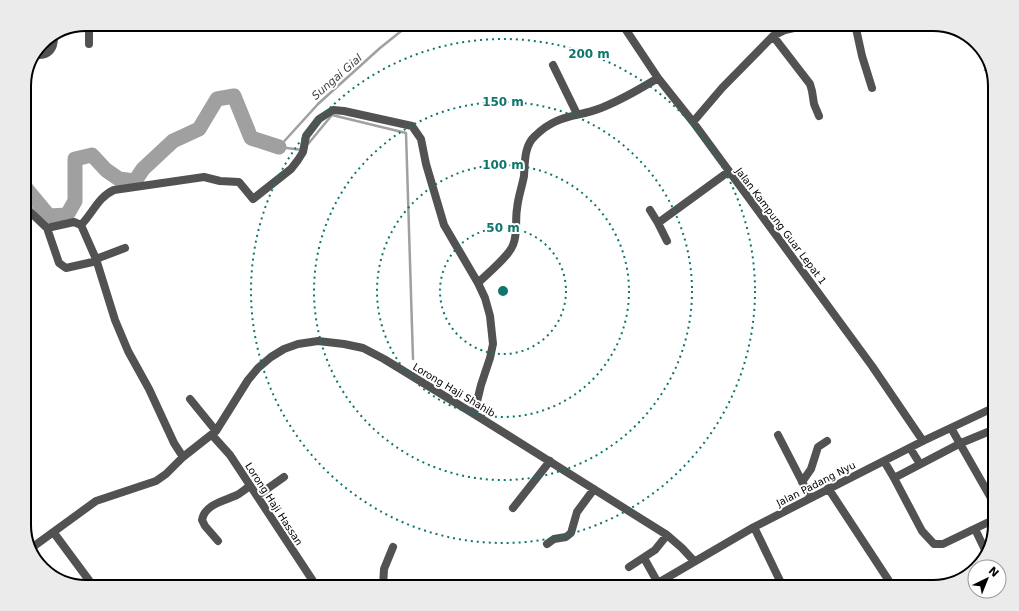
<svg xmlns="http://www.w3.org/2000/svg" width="1019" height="611" viewBox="0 0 1019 611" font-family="'DejaVu Sans',sans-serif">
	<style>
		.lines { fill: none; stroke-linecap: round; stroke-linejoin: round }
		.stream { stroke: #a0a0a0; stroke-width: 2.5 }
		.river { stroke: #a0a0a0; stroke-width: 15 }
		.path { stroke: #747474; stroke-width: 1.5; stroke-dasharray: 1 2; stroke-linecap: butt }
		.minor { stroke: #525252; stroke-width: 8 }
		.ring { fill: none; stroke: #0f766e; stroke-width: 2; stroke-dasharray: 2 4 }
		.labels { text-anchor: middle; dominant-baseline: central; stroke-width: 4; stroke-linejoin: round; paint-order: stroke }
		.street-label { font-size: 10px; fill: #000; stroke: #fff }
		.water-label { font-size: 11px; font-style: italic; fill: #414141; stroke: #fff }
		.rim { fill: none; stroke: #000; stroke-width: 2 }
		.centre { fill: #0f766e; stroke: #fff; stroke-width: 2 }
		.ring-label { font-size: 12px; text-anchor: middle; font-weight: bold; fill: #0f766e; stroke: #fff; stroke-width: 4; stroke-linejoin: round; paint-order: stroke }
	</style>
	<rect width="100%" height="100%" fill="#fff"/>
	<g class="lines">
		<path class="stream" d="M308,144l24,-29 74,18 7,226
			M279,147l23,3
			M279,147l39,-43 62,-56 30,-24"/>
		<path class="river" d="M24,186l25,30 18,-1 8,-14v-42l17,-4 14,15 13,9 16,2 8,-12 30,-28 26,-12 18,-30 17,-3 17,42 28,9"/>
		<path class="path" d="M984,70l5,3 3,-1"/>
		<path class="minor" d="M622,24l36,54 35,44 179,244 51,75
			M855,24l7,32 10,32
			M773,36l37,48 2,7 2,13 5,12
			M89,44v-20
			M36,55c13,1 18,-6 18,-18
			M553,65l24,49
			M693,122l29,-34 51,-52 12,-6 26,-6
			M24,206l23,22 27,-6 7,3 15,34 19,61 13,31 21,38 25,54 9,14
			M650,210l8,13 70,-51
			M658,223l9,18
			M81,225c12,-12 17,-28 33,-35l90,-13 16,4 19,1 14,17 38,-30 7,-9 5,-8 3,-16 13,-17 14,-9 11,1 68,15 9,13 5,25 18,61 34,58 7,15 5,18 3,28 -3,14 -9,27 -7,29
			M47,228l12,35 7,5 31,-7
			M96,259l29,-11
			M478,283c9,-9 31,-27 35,-38 5,-12 2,-25 4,-36 1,-12 5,-22 7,-33 1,-14 0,-30 11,-40 22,-22 40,-18 66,-28 20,-8 39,-19 57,-30
			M190,399l26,32
			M951,428l44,77
			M212,435l18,20 85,129 1,3
			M778,435l32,62
			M910,448l10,16
			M884,461l10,17 28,53 12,13h9l52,-25
			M894,478l67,-35 34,-14
			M802,482l9,-13 7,-22 9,-6
			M828,488l65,99
			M257,496l27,-19
			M513,508l37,-47
			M754,527l29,60
			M975,529l12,25
			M54,533l40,54
			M218,541l-13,-15 -3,-6c3,-16 22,-19 35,-25 4,-2 8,-6 13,-9
			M547,544l7,-5 12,-2 5,-4 6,-21 17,-23
			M30,549l66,-48 60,-20 10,-7 17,-17 33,-26 32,-51 10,-12 13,-11 13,-8 14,-5 20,-3 26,3 19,4 21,11 90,55 193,121 15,13 12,13
			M644,558l14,25
			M629,567l26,-17 12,-15
			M383,587l1,-18 9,-22
			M651,587l103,-60 169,-86 72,-34
			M694,587l2,-1"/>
	</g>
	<g class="ring">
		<circle cx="503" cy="291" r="63"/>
		<circle cx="503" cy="291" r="126"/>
		<circle cx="503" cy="291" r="189"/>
		<circle cx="503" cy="291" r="252"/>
	</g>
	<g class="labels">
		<g class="street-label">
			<text transform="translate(781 226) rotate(53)">Jalan Kampung Guar Lepat 1</text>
			<text transform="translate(454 390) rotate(31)">Lorong Haji Shahib</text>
			<text transform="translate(816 484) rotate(-27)">Jalan Padang Nyu</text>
			<text transform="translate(274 504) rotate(57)">Lorong Haji Hassan</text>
		</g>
		<g class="water-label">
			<text transform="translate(337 77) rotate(-41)">Sungai Gial</text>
		</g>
	</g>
	<path d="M0 0H1019V611H0ZM86 31H933A55 55 0 0 1 988 86V525A55 55 0 0 1 933 580H86A55 55 0 0 1 31 525V86A55 55 0 0 1 86 31Z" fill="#ebebeb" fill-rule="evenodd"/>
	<path class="rim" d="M86 31H933A55 55 0 0 1 988 86V525A55 55 0 0 1 933 580H86A55 55 0 0 1 31 525V86A55 55 0 0 1 86 31Z"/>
	<circle cx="503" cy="291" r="6" class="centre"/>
	<g class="ring-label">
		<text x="589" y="58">200 m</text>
		<text x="503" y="106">150 m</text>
		<text x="503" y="169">100 m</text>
		<text x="503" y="232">50 m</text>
	</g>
	<g transform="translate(987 579) rotate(43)"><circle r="19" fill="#ffffff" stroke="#999999"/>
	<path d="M0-3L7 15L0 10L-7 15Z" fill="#000000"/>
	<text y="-6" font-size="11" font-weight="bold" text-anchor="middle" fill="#000000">N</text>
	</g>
</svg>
